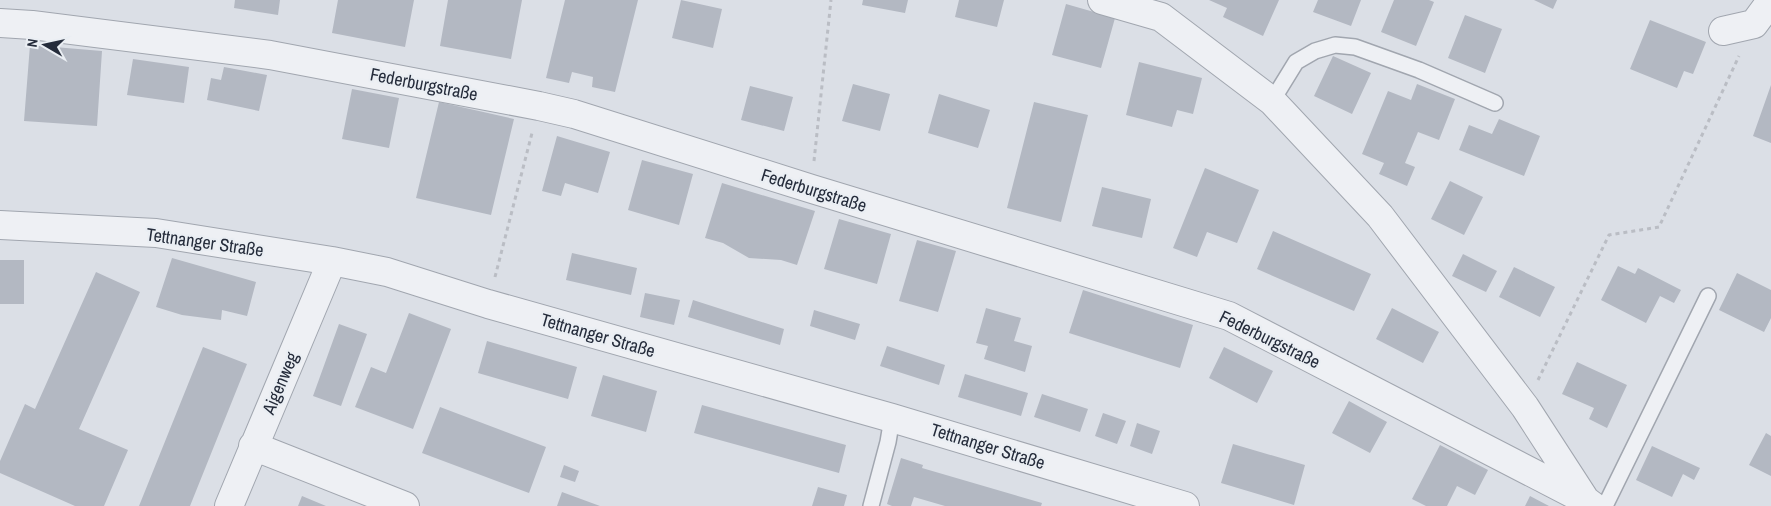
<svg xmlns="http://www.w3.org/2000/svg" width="1771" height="506" viewBox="0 0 1771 506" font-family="'Archivo Narrow',sans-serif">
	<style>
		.building { fill: #b3b8c2 }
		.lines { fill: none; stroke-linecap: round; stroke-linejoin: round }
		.lane-casing { stroke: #a1a6af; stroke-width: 18 }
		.street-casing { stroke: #a1a6af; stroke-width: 30 }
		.path { stroke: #babdc4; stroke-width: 3; stroke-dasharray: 4 4; stroke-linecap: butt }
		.lane { stroke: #eef0f4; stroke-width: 15 }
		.street { stroke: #eef0f4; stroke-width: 28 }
		.labels { text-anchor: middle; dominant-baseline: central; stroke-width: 4.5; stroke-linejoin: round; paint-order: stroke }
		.street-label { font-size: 18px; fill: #252c3b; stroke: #eaeef3 }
	</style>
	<rect width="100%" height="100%" fill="#dbdfe6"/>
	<path class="building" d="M235,0h45l-2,15 -44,-7z
		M338,0h76l-9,47 -73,-14z
		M448,0h74l-11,59 -71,-13z
		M565,0h73l-23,92 -23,-5 1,-10 -21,-5 -3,11 -23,-5z
		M681,0l41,9 -9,39 -41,-10z
		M863,0h45l-3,13 -43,-8z
		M959,0h45l-7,27 -42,-10z
		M1209,0h70l-16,36 -40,-19 4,-9z
		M1318,0h43l-10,26 -38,-14z
		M1394,0h35l5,2 -18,44 -35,-14z
		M1534,0h23l-4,9z
		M1066,4l49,14 -14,50 -49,-13z
		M1465,15l37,14 -17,44 -37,-15z
		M1650,20l56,22 -13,32 -9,-3 -7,17 -47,-19z
		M30,45l72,6 -5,75 -73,-5z
		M1333,56l38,17 -19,41 -38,-18z
		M133,59l56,8 -5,36 -57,-8z
		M1139,62l63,16 -9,36 -16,-4 -5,17 -46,-12z
		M224,67l43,8 -8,36 -52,-11 4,-22 10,2z
		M853,84l37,10 -10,37 -38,-10z
		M1417,84l38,15 -16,41 -21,-8 -13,31 10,4 -8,19 -28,-12 5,-11 -22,-9 26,-63 23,9z
		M1771,85v58l-18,-7z
		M750,86l43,11 -9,34 -43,-11z
		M352,89l47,9 -10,50 -47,-9z
		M939,94l51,16 -12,38 -50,-15z
		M439,102l75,17 -23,96 -75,-17z
		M1034,102l54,13 -27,107 -54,-14z
		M1499,119l41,17 -16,40 -65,-26 10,-25 23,9z
		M557,136l53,16 -12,41 -33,-10 -4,13 -19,-5z
		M642,160l51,14 -14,51 -51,-15z
		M1205,168l54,22 -22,53 -30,-11 -10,25 -24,-9z
		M1450,181l33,16 -19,38 -33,-16z
		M722,183l93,28 -18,54 -16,-5 -32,-2 -26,-15 -18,-5z
		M1102,187l49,12 -9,39 -50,-12z
		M839,219l52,15 -14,50 -53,-15z
		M1273,231l98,43 -17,37 -97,-42z
		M917,240l39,11 -18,61 -39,-11z
		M572,253l65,15 -6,27 -65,-15z
		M1463,254l34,17 -11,21 -34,-16z
		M172,258l84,24 -9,34 -25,-6 -1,10 -39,-5 -26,-8z
		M0,260h24v44h-24z
		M1618,266l17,8 3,-6 43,22 -7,13 -14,-7 -14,27 -45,-23z
		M1514,267l41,20 -15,30 -41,-20z
		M96,272l44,20 -61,137 49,21 -24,56h-29l-75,-33v-12l25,-57 10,5z
		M1737,273l34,17v28l-7,14 -45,-22z
		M1083,290l110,35 -13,43 -111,-35z
		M645,293l35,7 -6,25 -34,-8z
		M693,300l91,29 -4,16 -92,-28z
		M986,308l35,10 -7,23 18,5 -7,26 -41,-13 4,-13 -12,-3z
		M1392,308l47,24 -16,31 -47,-24z
		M814,310l46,14 -5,16 -45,-14z
		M409,313l42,16 -38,100 -58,-22 16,-40 15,6z
		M339,324l28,10 -26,72 -28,-10z
		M487,341l90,26 -9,32 -90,-26z
		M887,346l58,19 -6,20 -59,-19z
		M203,347l44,17 -57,142h-51z
		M1224,347l49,24 -16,32 -48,-25z
		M1577,362l50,23 -20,43 -18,-9 5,-11 -32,-14z
		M965,374l63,19 -7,23 -63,-19z
		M603,375l54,16 -11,41 -55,-16z
		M1042,394l46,15 -8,23 -46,-15z
		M1349,401l38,21 -17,31 -38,-20z
		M702,405l144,40 -7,28 -145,-40z
		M440,407l106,40 -17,46 -107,-40z
		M1103,413l23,8 -9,23 -22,-8z
		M1137,423l23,8 -8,23 -22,-8z
		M1766,433l5,3v40l-22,-11z
		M1233,444l72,21 -11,40 -73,-22z
		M1440,445l48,25 -13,25 -18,-9 -10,20h-21l-14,-7z
		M1652,446l48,22 -6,12 -11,-6 -11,23 -36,-17z
		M901,458l22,7 -1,3 120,35 -1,3h-96l-31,-9 -3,9h-19l-5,-2z
		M564,465l15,6 -4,11 -15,-5z
		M818,487l29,8 -3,11h-32z
		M562,492l38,14h-43z
		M302,496l24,10h-28z
		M1530,496l19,10h-24z"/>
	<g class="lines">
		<defs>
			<path id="lane" d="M1272,101l24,-39 19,-11 20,-6 20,2 64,23 76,33
				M871,506l17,-64 4,-24
				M1605,506l103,-210"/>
			<path id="street" d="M1102,0l59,17 111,84 108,115 145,191 59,91
				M0,23l32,2 238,30 269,51 35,8 238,75 417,127 356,184 8,6
				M1723,31l31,-7 17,-23
				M0,225l156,8 176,28 55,11 101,32 404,114 293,88
				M253,446l152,60
				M229,506l103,-245"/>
		</defs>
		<use href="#lane" class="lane-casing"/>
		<use href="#street" class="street-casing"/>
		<path class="path" d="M814,161l17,-161
			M495,277l37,-144
			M1538,380l71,-145 50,-8 80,-171"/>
		<use href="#lane" class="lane"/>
		<use href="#street" class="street"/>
	</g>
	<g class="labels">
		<g class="street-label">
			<text transform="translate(424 84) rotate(11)">Federburgstraße</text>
			<text transform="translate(814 190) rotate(17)">Federburgstraße</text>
			<text transform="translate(205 242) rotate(8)">Tettnanger Straße</text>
			<text transform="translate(598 335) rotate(16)">Tettnanger Straße</text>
			<text transform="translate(1270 339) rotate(26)">Federburgstraße</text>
			<text transform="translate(280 383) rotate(-67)">Aigenweg</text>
			<text transform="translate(988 446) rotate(17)">Tettnanger Straße</text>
		</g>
	</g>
	<g transform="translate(45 45) rotate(279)" stroke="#eaeef3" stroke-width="4" paint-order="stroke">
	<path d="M0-4L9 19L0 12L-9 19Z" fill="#252c3b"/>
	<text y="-8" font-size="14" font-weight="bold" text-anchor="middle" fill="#252c3b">N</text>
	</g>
</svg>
